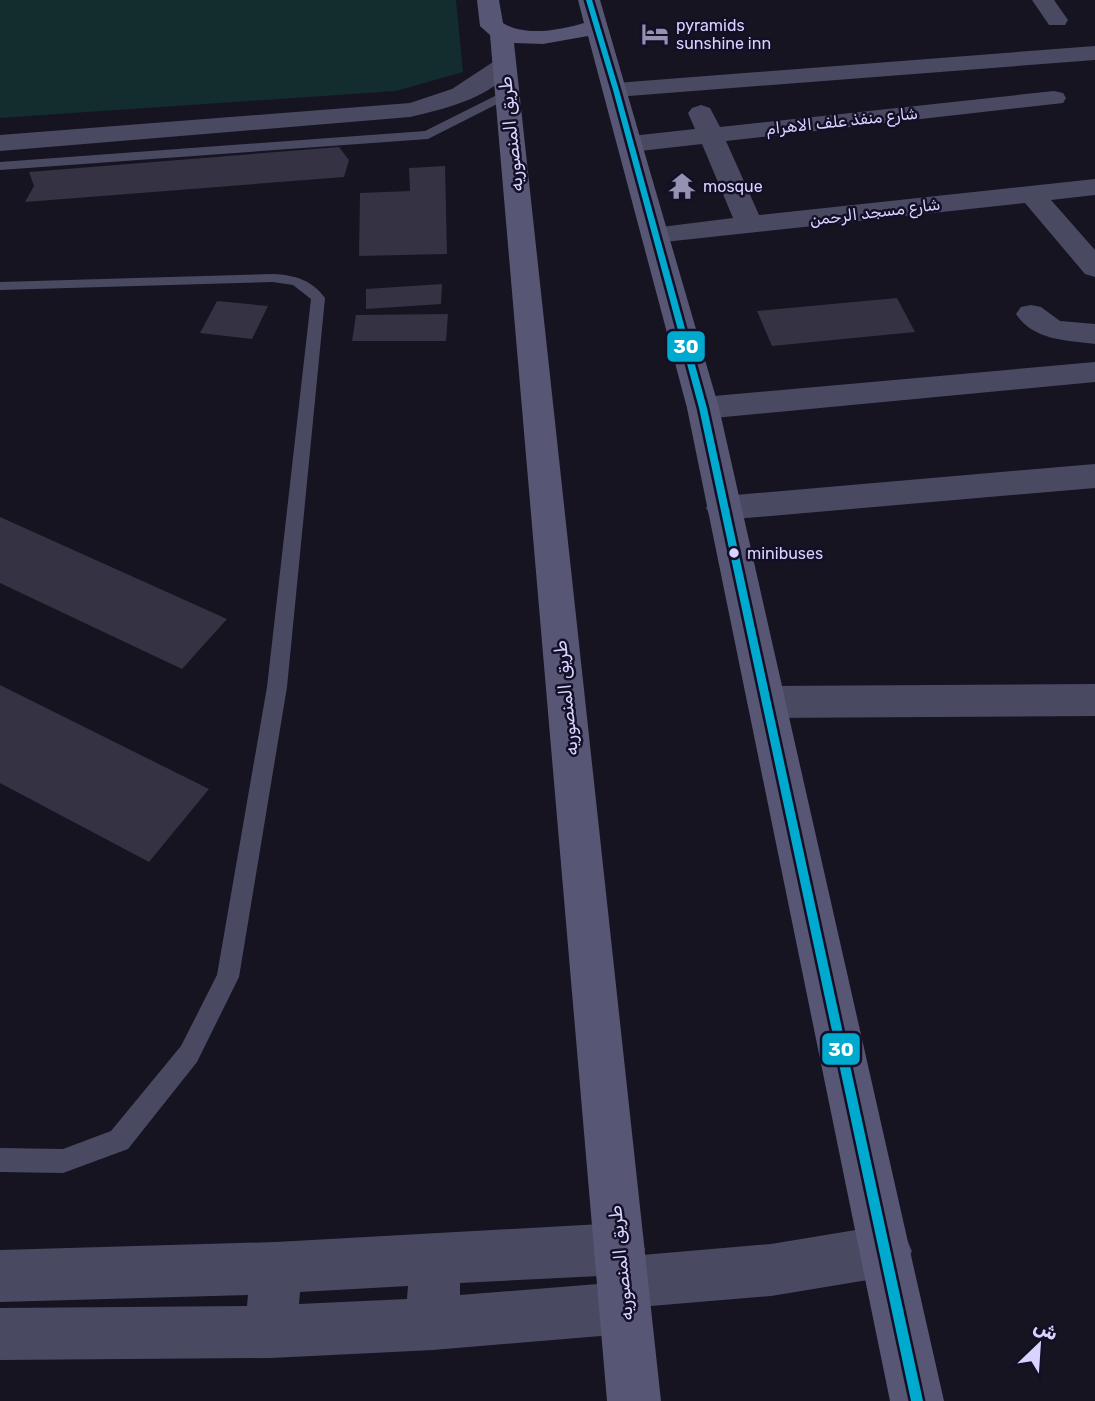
<svg xmlns="http://www.w3.org/2000/svg" width="1095" height="1401" viewBox="0 0 1095 1401" font-family="Rubik,Cairo,sans-serif">
	<style>
		.green { fill: #132c2d }
		.building { fill: #343243 }
		.lines { fill: none; stroke-linecap: round; stroke-linejoin: round }
		.lane { fill: #4a4962; fill-rule: evenodd }
		.street { fill: #4a4962; fill-rule: evenodd }
		.secondary { fill: #575674; fill-rule: evenodd }
		.bus-1-casing { stroke: #130f26; stroke-width: 5 }
		.bus-1 { fill: #00a9ce; fill-rule: evenodd }
		.bus-dot { fill: #d9d4ff; stroke: #130f26; stroke-width: 2.5 }
		.labels { text-anchor: middle; dominant-baseline: central; stroke-width: 5; stroke-linejoin: round; paint-order: stroke }
		.far-poi-label { font-size: 16px; fill: #d9d4ff; stroke: #130f26; text-anchor: start }
		.far-street-label { font-size: 16px; fill: #d9d4ff; stroke: #130f26 }
		.bus-label { font-size: 16px; fill: #d9d4ff; stroke: #130f26; text-anchor: start }
		.street-label { font-size: 18px; fill: #d9d4ff; stroke: #130f26 }
		.line-badge { stroke: #130f26; stroke-width: 2.5 }
		.badge-label { font-size: 19px; text-anchor: middle; font-weight: bold; fill: #fff }
	</style>
	<rect width="100%" height="100%" fill="#161421"/>
	<path class="green" d="M0,0h456l7,72 -67,19 -396,27z"/>
	<path class="building" d="M339,147l10,13 -5,17 -319,25 9,-16 -5,-14z
		M445,166l2,88 -88,2 1,-63 50,-2 -1,-23z
		M442,284l-1,20 -75,5v-20z
		M897,298l18,34 -143,14 -15,-35z
		M217,301l51,5 -16,33 -52,-6z
		M448,314l-2,27h-94l4,-26z
		M0,517l227,102 -45,50 -182,-86z
		M0,685l209,104 -60,73 -149,-79z"/>
	<g class="lines">
		<path class="lane" d="M507,90l6,4 -2,3 -83,42 -428,31v-8l425,-31z
			M273,274c22,1 39,6 52,24l-38,389 -48,290 -42,85 -69,87 -65,24 -63,-1v-24l63,1 48,-18 70,-85 36,-71 50,-288 44,-388 -18,-14 -20,-3 -273,8v-8z"/>
		<path class="street" d="M1032,0h22l14,20 -3,5h-16z
			M1095,46v14l-479,37 -9,-2 -3,-5 3,-5 9,-2z
			M504,58l8,2 4,5c-22,32 -70,44 -106,52l-410,34v-16l410,-32 42,-14 44,-29z
			M1054,91l9,2 3,5 -3,5 -337,38 33,74 336,-36v16l-44,5 44,50v27l-10,-3 -60,-71 -370,40 -10,-2 -4,-6 4,-6 88,-11 -31,-74 -71,8 -9,-3 -4,-5 4,-5 9,-3 64,-7 -7,-16 4,-5 9,-3 9,3 10,19z
			M1031,305l10,2 19,14 35,3v20c-29,-4 -61,-3 -79,-30l5,-7z
			M1095,362v20l-392,37 -11,-3 -5,-8 5,-8 11,-3z
			M1095,464v24l-372,32 -12,-3 -5,-9 5,-9 12,-3z
			M1095,684v32l-329,2 -14,-5 -5,-11 5,-11 14,-5z
			M619,1223l18,8 8,18 -3,6 129,-11 115,-19 18,8 8,18 -8,18 -18,8 -115,19 -120,10 -7,21 -19,7 -192,16 -162,8 -271,2v-52l247,-2 1,-11 -248,7v-52l276,-8zM600,1276l-2,8 -138,11v-12zM408,1286l-1,13 -108,5 1,-12z"/>
		<path class="secondary" d="M477,0h22l4,23c21,14 58,7 81,0l-6,-23h22l119,408 225,993h-54l-203,-993 -99,-372 -45,8 -29,-1 147,1358h-54l-117,-1366 -10,-9z"/>
		<defs>
			<path id="bus-1" d="M586,0h6l27,90 88,318 216,993h-12l-212,-993 -86,-318z"/>
		</defs>
		<use href="#bus-1" class="bus-1-casing"/>
		<use href="#bus-1" class="bus-1"/>
	</g>
	<defs>
		<symbol id="hotel-bare" viewBox="-9 -9 18 18"><path d="M-6-4.5h1.5V1H6V5H4.5V3h-9V5H-6ZM-4 0a1.8 1.8 0 1 1 3.6 0ZM.5 0V-2.5h3Q6-2.5 6 0Z" fill="#9591b1" stroke="#130f26" stroke-width="2.5" paint-order="stroke"/></symbol>
		<symbol id="temple-bare" viewBox="-9 -9 18 18"><path d="M0-6L5-2H3V0L6.5 2.5H4V6H1.5V3h-3V6H-4V2.5H-6.5L-3 0V-2H-5Z" fill="#9591b1" stroke="#130f26" stroke-width="2.5" paint-order="stroke"/></symbol>
	</defs>
	<g fill-rule="evenodd">
		<use href="#hotel-bare" x="636" y="15" width="38" height="38"/>
		<use href="#temple-bare" x="663" y="167" width="38" height="38"/>
	</g>
	<circle class="bus-dot" cx="734" cy="553" r="6"/>
	<g class="labels">
		<g class="far-poi-label">
			<text x="676" y="25">pyramids<tspan x="676" dy="18">sunshine inn</tspan></text>
			<text x="703" y="186">mosque</text>
		</g>
		<g class="far-street-label">
			<text transform="translate(842 121) rotate(-6)">شارع منفذ علف الاهرام</text>
			<text transform="translate(875 212) rotate(-7)">شارع مسجد الرحمن</text>
		</g>
		<g class="bus-label">
			<text x="747" y="553">minibuses</text>
		</g>
		<g class="street-label">
			<text transform="translate(511 134) rotate(-96)">طريق المنصوريه</text>
			<text transform="translate(566 698) rotate(-96)">طريق المنصوريه</text>
			<text transform="translate(621 1263) rotate(-96)">طريق المنصوريه</text>
		</g>
	</g>
	<g class="line-badge">
		<rect x="666" y="330" width="40" height="33" rx="7" fill="#00a9ce"/>
		<rect x="821" y="1032" width="40" height="34" rx="7" fill="#00a9ce"/>
	</g>
	<g class="badge-label">
		<text x="686" y="353">30</text>
		<text x="841" y="1056">30</text>
	</g>
	<g transform="translate(1039 1345) rotate(25)" stroke="#130f26" stroke-width="5" paint-order="stroke">
	<path d="M0-5L12 26L0 18L-12 26Z" fill="#d9d4ff"/>
	<text y="-10" font-size="19" font-weight="bold" text-anchor="middle" fill="#d9d4ff">ش</text>
	</g>
</svg>
